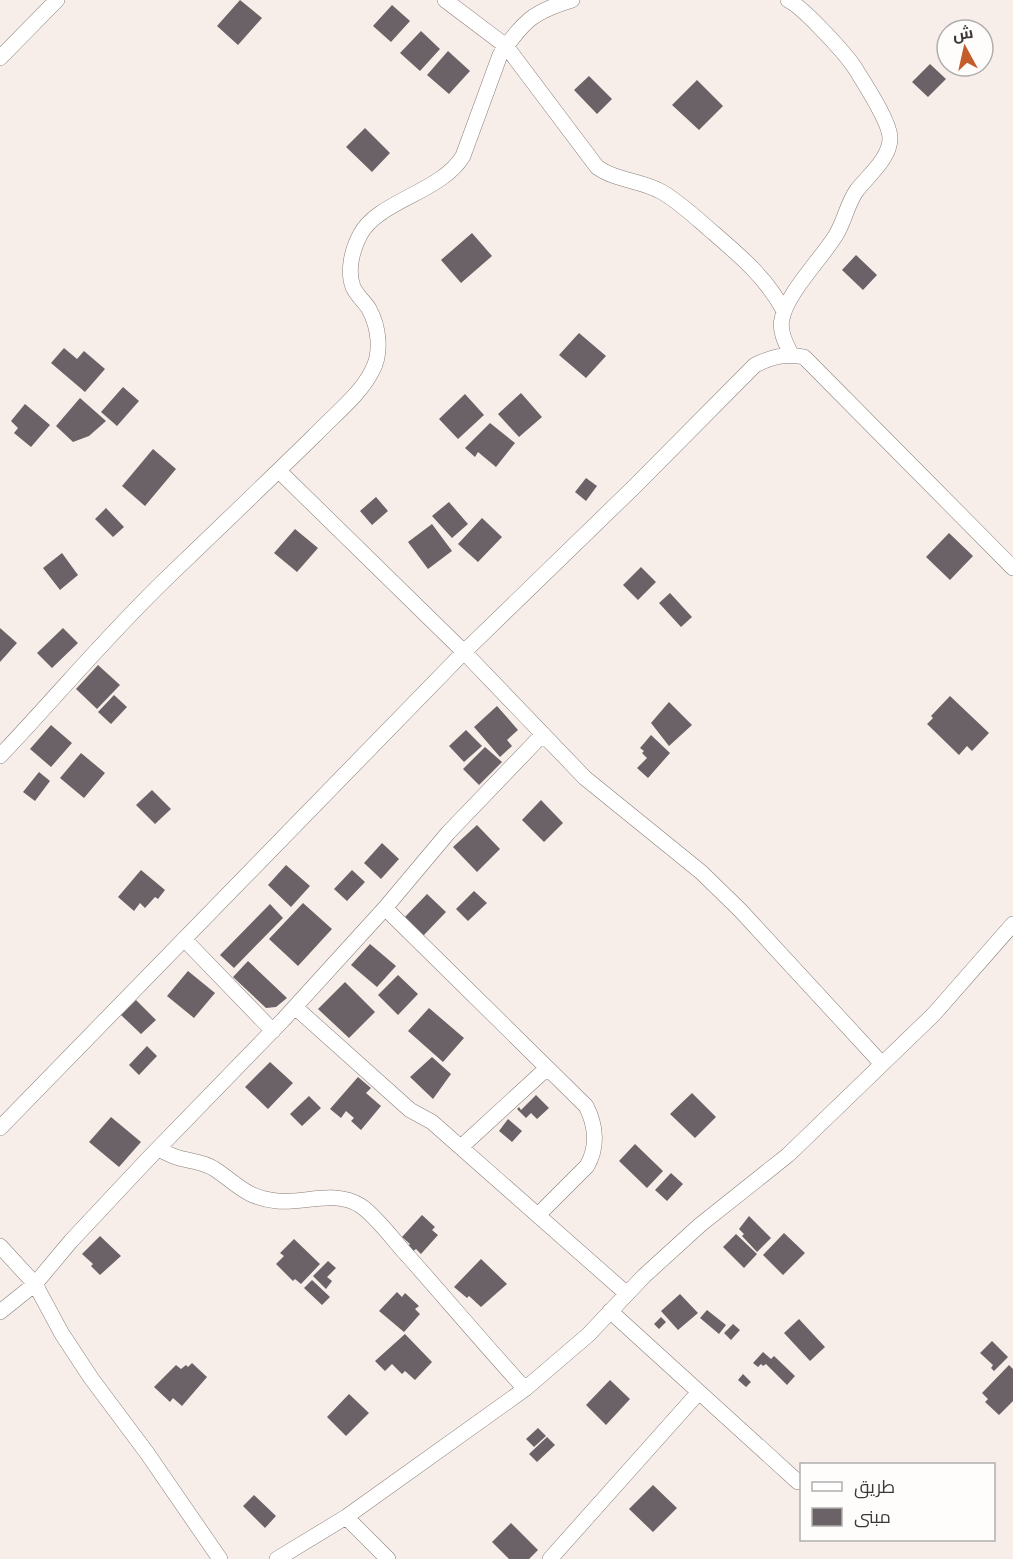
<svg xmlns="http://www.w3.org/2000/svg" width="1013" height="1559" viewBox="0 0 1013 1559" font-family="'DM Sans',Cairo,sans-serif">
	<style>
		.building { fill: #6a6266 }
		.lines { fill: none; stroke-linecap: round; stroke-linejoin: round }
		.minor-casing { stroke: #887f7a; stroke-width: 16 }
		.minor { stroke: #fff; stroke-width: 15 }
	</style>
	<rect width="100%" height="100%" fill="#f8eee9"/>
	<path class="building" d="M240,0l22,18 -24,27 -21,-19z
		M392,5l18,16 -19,21 -18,-16z
		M421,31l19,18 -20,22 -20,-18z
		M448,51l22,20 -21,23 -22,-19z
		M930,64l16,15 -18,18 -16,-15z
		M589,76l23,23 -15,15 -23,-24z
		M697,80l26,26 -24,24 -27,-25z
		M365,128l25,25 -18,19 -26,-25z
		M472,233l20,23 -31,27 -20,-23z
		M856,255l21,20 -14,15 -21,-20z
		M579,333l27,23 -20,22 -27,-23z
		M64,348l13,11 7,-8 21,18 -20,23 -34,-29z
		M123,387l16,14 -22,25 -16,-14z
		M521,393l21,24 -23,20 -21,-23z
		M465,394l19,21 -26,24 -19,-20z
		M80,398l26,23 -17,15 -16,6 -17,-16z
		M25,404l25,21 -19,22 -17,-14 4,-5 -7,-7z
		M490,423l25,20 -19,24 -18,-15 -3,5 -10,-9z
		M153,449l23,20 -31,37 -23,-20z
		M586,478l11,8 -11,15 -11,-9z
		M376,497l12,14 -16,14 -12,-14z
		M449,502l19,22 -16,14 -20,-22z
		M106,508l18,19 -11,10 -18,-18z
		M482,518l20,19 -24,25 -20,-18z
		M432,524l20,27 -24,18 -20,-27z
		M295,529l23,19 -21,24 -23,-19z
		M949,533l24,23 -23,24 -24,-23z
		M62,553l16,22 -18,15 -17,-22z
		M641,567l15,15 -18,18 -15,-15z
		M670,593l22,24 -11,10 -22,-24z
		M0,628l17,15 -17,19z
		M63,628l15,15 -26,25 -15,-15z
		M98,665l22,20 -23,24 -21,-20z
		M114,695l13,12 -16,17 -13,-12z
		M950,696l39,37 -17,18 -5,-5 -8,9 -32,-31 6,-6 -2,-2z
		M669,702l23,23 -23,21 -18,-23z
		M497,706l21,24 -11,10 5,6 -12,11 -26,-30z
		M51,725l21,18 -21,24 -21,-18z
		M466,730l16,16 -18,16 -15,-16z
		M651,735l19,18 -22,25 -11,-10 10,-10 -5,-5 2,-2 -4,-3z
		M485,747l17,15 -23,23 -16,-16z
		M81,753l24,20 -21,25 -24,-20z
		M39,772l11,9 -15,20 -12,-9z
		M152,790l19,19 -16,15 -19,-19z
		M541,800l22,23 -19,19 -22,-22z
		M477,825l23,24 -23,23 -24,-25z
		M382,843l17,16 -18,20 -17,-16z
		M286,865l24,21 -19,21 -23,-22z
		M141,870l24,20 -7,9 -3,-2 -10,11 -5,-5 -6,8 -16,-14z
		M352,870l13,12 -18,19 -13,-12z
		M474,891l13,12 -19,18 -12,-12z
		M427,894l19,18 -23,24 -19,-18z
		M303,903l29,26 -34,37 -29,-27z
		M270,904l13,14 -49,50 -14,-13z
		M370,944l26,22 -19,21 -26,-22z
		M248,961l39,37 -11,9 -10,1 -33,-31z
		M188,971l27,22 -21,25 -27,-22z
		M398,975l20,19 -20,21 -20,-20z
		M345,982l30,30 -26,26 -31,-29z
		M136,1000l20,20 -15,14 -20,-19z
		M429,1008l35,30 -21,24 -35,-31z
		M147,1046l10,10 -18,19 -10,-10z
		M432,1057l19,17 -18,25 -23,-22z
		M270,1062l23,21 -25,26 -23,-22z
		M358,1077l13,11 -5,5 15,13 -20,24 -10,-9 3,-3 -8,-7 -5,7 -11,-9z
		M692,1093l24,24 -21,21 -25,-24z
		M536,1095l13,13 -12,11 -6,-6 -5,5 -9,-9 2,-2 2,3z
		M309,1096l12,12 -19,18 -12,-12z
		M111,1117l30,25 -22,25 -30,-25z
		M508,1119l14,12 -10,11 -13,-11z
		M635,1144l28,27 -16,17 -28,-27z
		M671,1173l12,11 -16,17 -12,-11z
		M422,1215l13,12 -3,3 6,5 -17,19 -5,-5 -4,3 -5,-5 3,-3 -8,-7z
		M749,1216l22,22 -14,14 -15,-16 2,-2 -5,-5z
		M784,1233l21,20 -22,22 -20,-20z
		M736,1234l21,20 -13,14 -21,-21z
		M100,1236l21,20 -21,19 -9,-9 2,-2 -11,-10z
		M294,1239l26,25 -19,20 -6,-5 -2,2 -17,-17 8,-8 -4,-3z
		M481,1259l26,25 -26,23 -12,-11 -2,2 -13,-11z
		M328,1261l8,7 -9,9 5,4 -6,8 -13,-13z
		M312,1280l18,17 -8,8 -18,-17z
		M397,1292l5,5 3,-4 14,13 -4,3 5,5 -16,18 -25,-21z
		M680,1294l18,19 -20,17 -17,-19z
		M707,1310l19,15 -7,9 -19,-16z
		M661,1317l5,5 -7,7 -5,-5z
		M799,1319l26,28 -15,14 -26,-28z
		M733,1324l7,6 -9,10 -7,-7z
		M405,1334l27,28 -17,18 -10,-9 -3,3 -10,-10 -7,7 -10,-10z
		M992,1341l16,16 -14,14 -3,-3 2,-3 -13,-12z
		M763,1352l8,7 3,-3 21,20 -8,9 -21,-21 -3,2 -2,-2 -3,3 -5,-4z
		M192,1363l15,14 -25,29 -9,-8 -3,4 -16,-15 22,-22 5,4 5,-4 2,2z
		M1009,1365l4,4v32l-14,14 -14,-13 3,-3 -6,-6z
		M743,1374l8,8 -5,5 -8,-7z
		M610,1380l20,19 -24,26 -20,-20z
		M349,1394l20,19 -23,23 -19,-19z
		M538,1428l8,8 -12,11 -8,-8z
		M547,1437l8,8 -18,17 -8,-8z
		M653,1485l24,23 -24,24 -24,-23z
		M254,1495l22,21 -11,12 -22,-22z
		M511,1523l27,27 -9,9h-20l-17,-17z"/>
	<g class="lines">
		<defs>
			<path id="minor" d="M445,0l61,46 91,121c19,14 45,13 65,25 17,10 32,24 47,37 29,25 57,48 75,82
				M788,0c15,7 57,53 67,68 9,15 34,52 35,69 1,20 -21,38 -33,53 -10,14 -12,30 -21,45 -14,23 -50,59 -54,84 -3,12 4,25 9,35
				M0,58l57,-58
				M279,471l185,181 121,126 116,94 39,38 142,154
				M0,756c57,-60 111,-125 171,-182 48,-46 96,-92 144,-139 19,-20 45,-40 57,-64 10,-18 7,-44 -3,-62 -4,-7 -12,-13 -16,-22 -6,-16 -1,-37 7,-52 17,-34 82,-43 103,-79l37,-101c24,-34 32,-43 72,-55
				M385,908l201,198c10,19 12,41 1,60l-49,49
				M184,939l89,92
				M295,1007l115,103 22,12 195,172
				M0,1128l464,-476 170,-165 121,-122c17,-8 30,-12 49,-8l209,211
				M461,1147l85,-78
				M158,1149c7,3 14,7 21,9 11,3 24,4 34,10 25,16 31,29 64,33 27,3 58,-12 84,5 15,10 34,36 47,50 39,44 77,89 117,133
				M0,1246l35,38 27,50 29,44 56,75 73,106
				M610,1311l188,171
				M0,1312l35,-28 36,-43 76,-81 136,-140 102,-112 63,-75 95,-99
				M346,1517l42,42
				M277,1559l69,-42 179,-128 63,-54 56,-59 56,-51 88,-70 146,-141 79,-90
				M550,1559l149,-167"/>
		</defs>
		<use href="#minor" class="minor-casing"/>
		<use href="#minor" class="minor"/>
	</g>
	<rect x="800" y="1463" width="195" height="78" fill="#fffdfc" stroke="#b1aead" stroke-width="1.5"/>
	<rect x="812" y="1482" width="30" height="9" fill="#ffffff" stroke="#b1aead" stroke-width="1.5"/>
	<text x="854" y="1493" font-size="18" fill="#3c3836">طريق</text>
	<rect x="812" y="1508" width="30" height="18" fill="#6a6266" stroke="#b1aead" stroke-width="1.5"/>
	<text x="854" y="1523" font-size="18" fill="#3c3836">مبنى</text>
	<g transform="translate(965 48) rotate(352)"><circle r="28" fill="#fffdfc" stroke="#b1aead" stroke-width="1.5"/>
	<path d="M0-4.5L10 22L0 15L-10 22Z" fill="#c35d2c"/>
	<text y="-9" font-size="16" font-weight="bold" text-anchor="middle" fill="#3c3836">ش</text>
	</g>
</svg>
